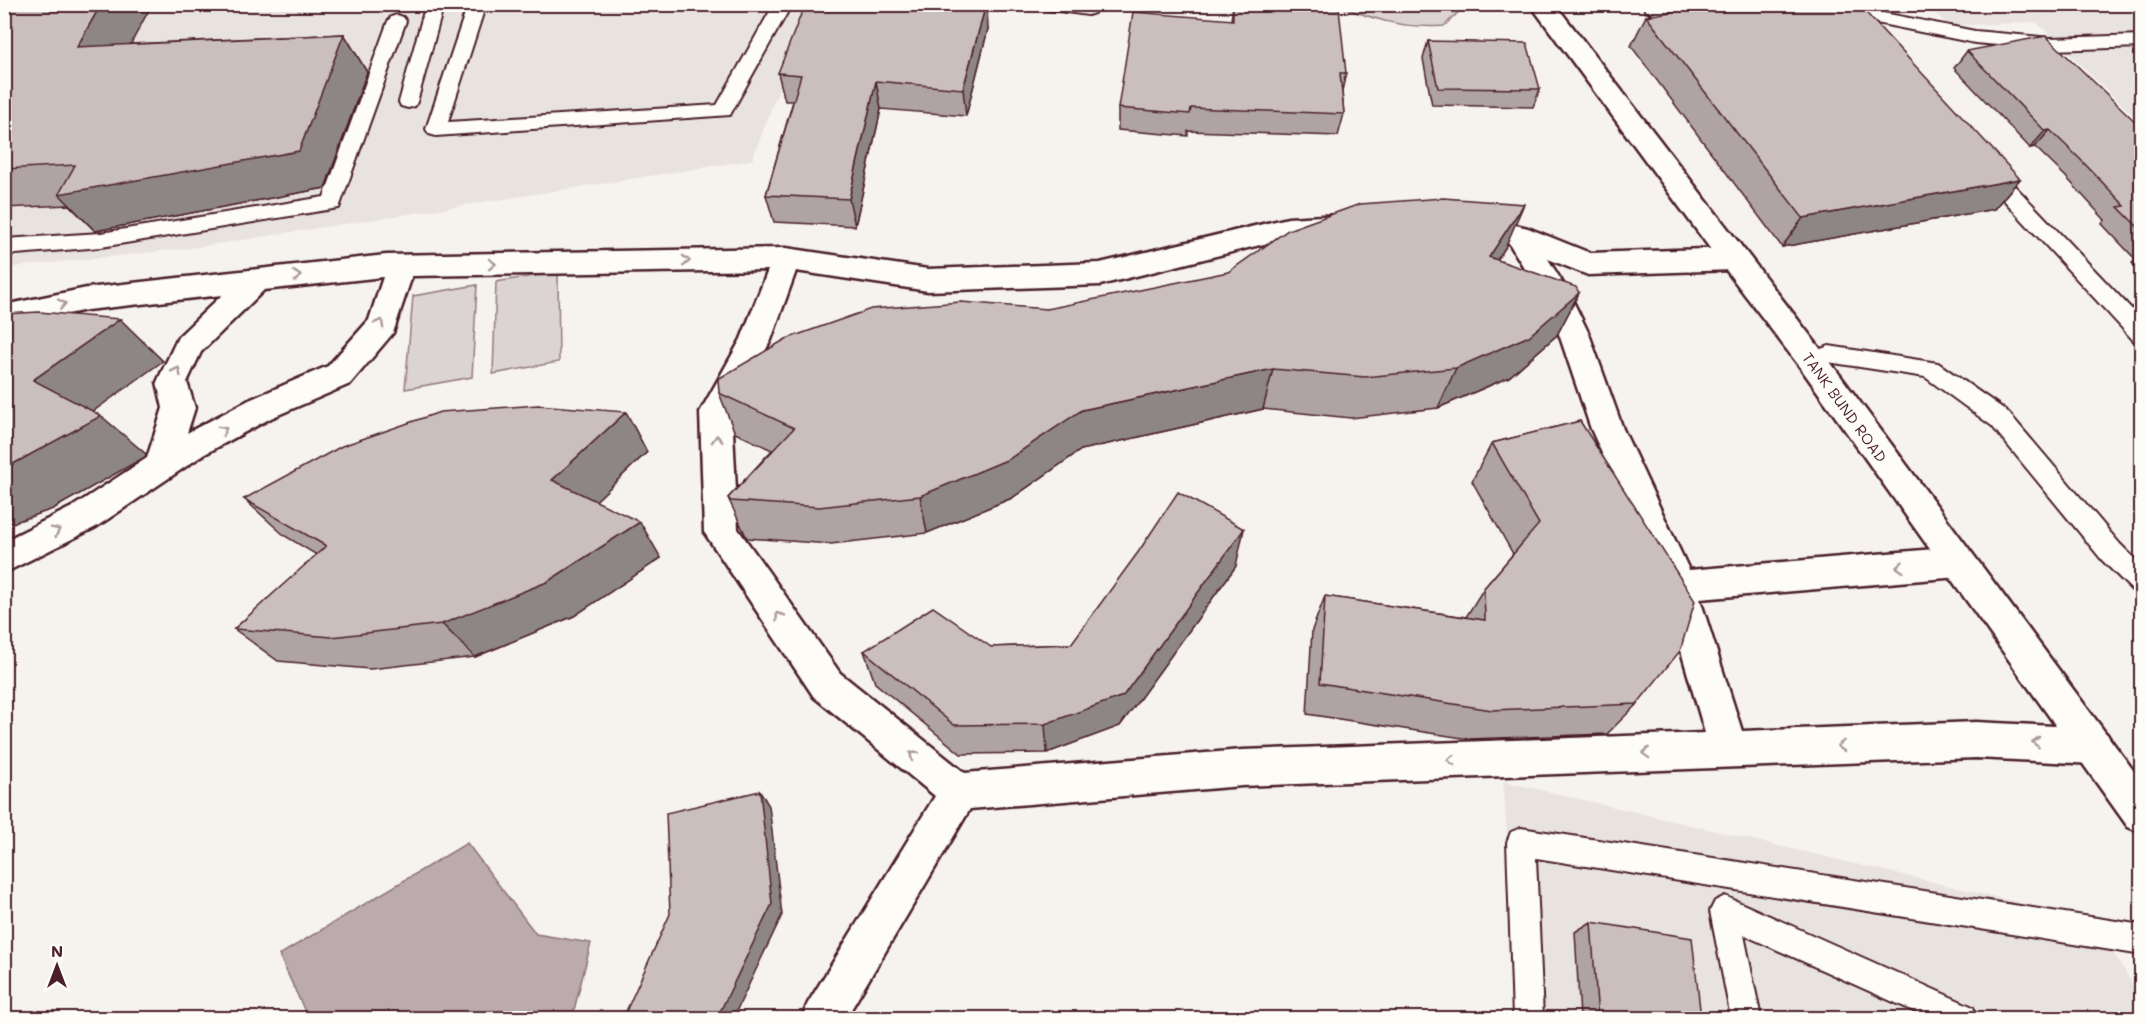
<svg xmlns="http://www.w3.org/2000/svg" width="2146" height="1023" viewBox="0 0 2146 1023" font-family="Mali,sans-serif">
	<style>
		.built { fill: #e9e3e0 }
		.green { fill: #dcd4d2; stroke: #937a7e; stroke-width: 1.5 }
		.water { fill: #bbabac; stroke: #8e7378; stroke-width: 1.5 }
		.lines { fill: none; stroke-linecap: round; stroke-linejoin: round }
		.service-casing { stroke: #4a1f2b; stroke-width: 4 }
		.minor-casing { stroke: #4a1f2b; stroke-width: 5 }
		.primary-casing { stroke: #4a1f2b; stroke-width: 5 }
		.service { fill: #fdfcf7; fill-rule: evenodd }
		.minor { fill: #fdfcf7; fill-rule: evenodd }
		.primary { fill: #fdfcf7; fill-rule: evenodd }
		.wall { fill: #afa4a3; stroke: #4a1f2b; stroke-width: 1.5 }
		.shaded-wall { fill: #8e8685; stroke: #4a1f2b; stroke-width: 1.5 }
		.building { fill: #cbbfbe; stroke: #4a1f2b; stroke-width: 1.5 }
		.oneway { stroke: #ac999b }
		.labels { text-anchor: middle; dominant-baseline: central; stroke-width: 4.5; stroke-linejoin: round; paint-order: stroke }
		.street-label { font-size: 15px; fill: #4a1f2b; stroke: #fdfcf7 }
	</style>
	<rect width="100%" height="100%" fill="#f6f3ef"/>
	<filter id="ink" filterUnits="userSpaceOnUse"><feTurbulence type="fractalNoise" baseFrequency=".0167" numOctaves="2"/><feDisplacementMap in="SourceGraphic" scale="12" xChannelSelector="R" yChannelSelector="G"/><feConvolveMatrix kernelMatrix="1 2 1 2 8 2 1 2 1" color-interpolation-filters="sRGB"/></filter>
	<g filter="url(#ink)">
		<path class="built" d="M4,5h807l-59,155 -560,88 -187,20z
			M1926,5h215v118l-105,-101 -87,4z
			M1503,781l591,139 47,78v20h-621z"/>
		<path class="green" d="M1463,5v3l-19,18c-42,3 -70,-7 -108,-21z
			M558,272l1,90 -66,12 3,-92z
			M477,285l-5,92 -67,12 8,-93z"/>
		<path class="water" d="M467,843l69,91 55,9 -19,75h-264l-29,-63z"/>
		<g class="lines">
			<defs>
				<path id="service" d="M426,4h18l-27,98 -2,4 -7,2 -7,-2 -2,-4z
					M468,4h18l-38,118 269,-17 57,-101h18l-62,111 -294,21 -7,-2 -3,-5z
					M1036,4h56l5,5 -3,4 -6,2 -44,-6z
					M1838,4l137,27 76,7 91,-3v12l-91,3 -76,-7 -143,-29 -3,-4 3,-4z
					M397,15l6,2 3,4 -67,187 -238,39 -97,8v-16l97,-6 223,-36 64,-176 3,-4z
					M1986,161l7,2 149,157v23l-8,-2 -155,-168 -3,-5 3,-5z
					M1829,346l109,17 70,49 112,132 22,22v28l-9,-3 -31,-31 -110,-134 -67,-49 -104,-16 -3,-6 3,-6z
					M1521,828l621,97v30l-606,-97 7,160h-30l-6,-176 4,-10z
					M1725,896l248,111 4,11h-48l-185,-83 17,83h-30l-21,-107 5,-10z"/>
				<path id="minor" d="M1644,4h134l-3,5 -31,9 -89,-4 -9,-3z
					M1468,214l60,14 62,25 143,-5 10,4 4,7 -4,7 -10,4 -145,5 -40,-16 21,34 20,41 34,95 66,141 269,-23 12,5 5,10 -5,10 -12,5 -258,22 42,132 234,-9 118,6 13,6 6,12 -6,12 -13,6 -118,-6 -734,28 -272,23 -124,209h-44l6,-15 127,-207 -121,-99 -110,-165 -4,-120 41,-73 27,-69 -356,6 -19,57 -43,51 -79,34 -68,37 -107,72 -92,46v-32l68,-34 75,-49 16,-50 -6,-26 21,-45 44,-42 -135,15 -83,17v-22l83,-17 299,-33 400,-7 142,21 172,-6 188,-45 51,-3 10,3 4,7 -4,7 -10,3 -51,3 -188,47 -172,6 -132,-20 -25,69 -39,72 6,117 102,144 125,100 277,-23 463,-17 -43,-147 -71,-157 -32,-95 -13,-30 -37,-61 -51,-12 -4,-7 4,-7zM383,277l-14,43 -41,46 -79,34 -62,33 8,-25 -8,-26 14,-30 63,-62z"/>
				<path id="primary" d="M1530,4h25l267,347 320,431v51l-14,-6 -328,-460 -77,-101z"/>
			</defs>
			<use href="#service" class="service-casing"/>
			<use href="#minor" class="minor-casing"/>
			<use href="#primary" class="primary-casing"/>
			<use href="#service" class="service"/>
			<use href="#minor" class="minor"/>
			<use href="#primary" class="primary"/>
		</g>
		<path class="wall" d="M4,4h148l-22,40 214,-10 23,38 -42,116 -230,43 -26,-26 -65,3z
			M1233,6l113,67 -4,18 2,23 -6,22 -150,-5v5l-70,-6v-22l113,-88z
			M1646,16l374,163 -26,30 -212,38 -151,-201z
			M988,29l-22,87 -85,-7 -26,117 -81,-4 -8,-27 27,-94h-8l-7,-28z
			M1428,41l112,48 -7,18 -101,-2 -9,-46z
			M1967,51l175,77v144l-10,-9 4,-3 -34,-36 3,-4 -40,-44 -30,-29 -5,1 -76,-80z
			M1505,248l-8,12 82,33 -22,42 -48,42 -71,31 -87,10 -88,-9 -182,41 -69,48 -85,35 -96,11 -84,-6 -19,-40 44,-48 -37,-17 -16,-40 328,-84z
			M626,412l21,40 -52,49 66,57 -87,58 -99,41 -105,12 -92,-8 -44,-32 83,-74 -32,-19 -41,-37z
			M1580,421l57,283 -30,30 -138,5 -162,-25 5,-84 13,-34 141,21 18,-29 29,-34 -41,-73 20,-38z
			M1236,566l-116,160 -73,27 -86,1 -86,-71 -11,-32 127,-4 80,-3z
			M1591,922l110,96h-121l-5,-86z"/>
		<path class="shaded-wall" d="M101,4h51l-43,81 -32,-38z
			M986,4h1l1,25 -22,87 -3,-27z
			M344,34l23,38 -42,116 -230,43 -36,-37z
			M876,81l5,28 -26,117 -6,-27z
			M2050,130l-15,17 -5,1 15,-17z
			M2020,179l-26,30 -212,38 21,-29z
			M1524,204l-19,44 -34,52 18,-43z
			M1579,293l-22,42 -48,42 -71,31 18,-40z
			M120,319l43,42 -82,59 -48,-40z
			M1273,369l-10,40 -182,41 -69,48 -85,35 -7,-37 162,-86z
			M626,412l21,40 -69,66 -26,-38z
			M100,415l46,39 -1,3 -92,52 -49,17v-57z
			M640,522l21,36 -87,58 -99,41 -33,-33z
			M1244,529l-8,37 -116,160 -73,27 -2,-29z
			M760,791l9,15 13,109 -49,103h-16z"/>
		<path class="building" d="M4,4h97l-24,43 267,-13 -45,117 -240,43 16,-29 -71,4z
			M805,4h181l-23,85 -87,-8 -27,118 -83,-4 35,-120 -23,-2z
			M1720,4h138l162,175 -217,39 -157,-202z
			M1233,6l106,3 7,64h-6l4,41 -153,-6 -1,6 -72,-6 15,-96 100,8z
			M2046,36l96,92v103l-24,-24 7,-1 -45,-47 -30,-29 -5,1 -78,-80z
			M1428,41l99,2 13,46 -102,-1z
			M1443,198l81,6 -35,53 87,30 3,6 -50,43 -73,32 -91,9 -92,-8 -191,41 -73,49 -89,37 -101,11 -88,-6 -3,-3 66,-70 -75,-35 -1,-14 68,-40 85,-30 90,-7 86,7 181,-37 60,-42 72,-26z
			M39,312l81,7 -87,61 67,35 -1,2 -95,52v-155z
			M538,405l88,7 -74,68 88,42 -93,60 -105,42 -110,13 -98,-8 92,-83 -82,-47 98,-53 98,-34z
			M1580,421l115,180 -15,50 -43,53 -145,6 -172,-27 5,-87 160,24 -1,-32 55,-64 -47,-81z
			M1178,492l66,37 -121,167 -78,28 -91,1 -90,-74 69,-44 58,40 80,-3 68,-93z
			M760,791l12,113 -55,114h-94l47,-104 -4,-101z
			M1591,922l101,16 9,80h-103z"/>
		<defs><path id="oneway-chevron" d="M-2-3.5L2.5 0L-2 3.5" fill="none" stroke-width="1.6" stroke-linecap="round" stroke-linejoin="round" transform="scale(1.5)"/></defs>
		<g class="oneway">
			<use href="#oneway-chevron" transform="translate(686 261) rotate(-1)"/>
			<use href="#oneway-chevron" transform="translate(492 264) rotate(-1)"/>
			<use href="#oneway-chevron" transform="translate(297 276) rotate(-6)"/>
			<use href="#oneway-chevron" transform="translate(62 304) rotate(-12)"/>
			<use href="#oneway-chevron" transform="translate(380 323) rotate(-61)"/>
			<use href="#oneway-chevron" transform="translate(177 371) rotate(-64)"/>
			<use href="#oneway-chevron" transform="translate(223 430) rotate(-28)"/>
			<use href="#oneway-chevron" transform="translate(717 439) rotate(-92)"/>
			<use href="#oneway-chevron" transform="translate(56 531) rotate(-27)"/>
			<use href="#oneway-chevron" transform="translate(1900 567) rotate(175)"/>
			<use href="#oneway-chevron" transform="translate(779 616) rotate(-125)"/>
			<use href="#oneway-chevron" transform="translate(2036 742) rotate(-177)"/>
			<use href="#oneway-chevron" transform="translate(1841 746) rotate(178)"/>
			<use href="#oneway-chevron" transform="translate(1646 753) rotate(178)"/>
			<use href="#oneway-chevron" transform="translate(913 755) rotate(-141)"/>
			<use href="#oneway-chevron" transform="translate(1451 760) rotate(178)"/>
		</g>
	</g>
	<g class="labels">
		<g class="street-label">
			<text transform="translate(1845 407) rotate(54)">TANK BUND ROAD</text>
		</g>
	</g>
	<rect width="2146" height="1023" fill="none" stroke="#fdfcf7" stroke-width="24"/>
	<rect x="12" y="12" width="2122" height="999" fill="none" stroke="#4a1f2b" stroke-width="2" filter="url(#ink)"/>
	<g transform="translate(57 966)" stroke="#fdfcf7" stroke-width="4.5" paint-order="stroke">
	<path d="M0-4.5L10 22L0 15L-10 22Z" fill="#4a1f2b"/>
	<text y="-9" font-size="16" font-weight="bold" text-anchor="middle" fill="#4a1f2b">N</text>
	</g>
</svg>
